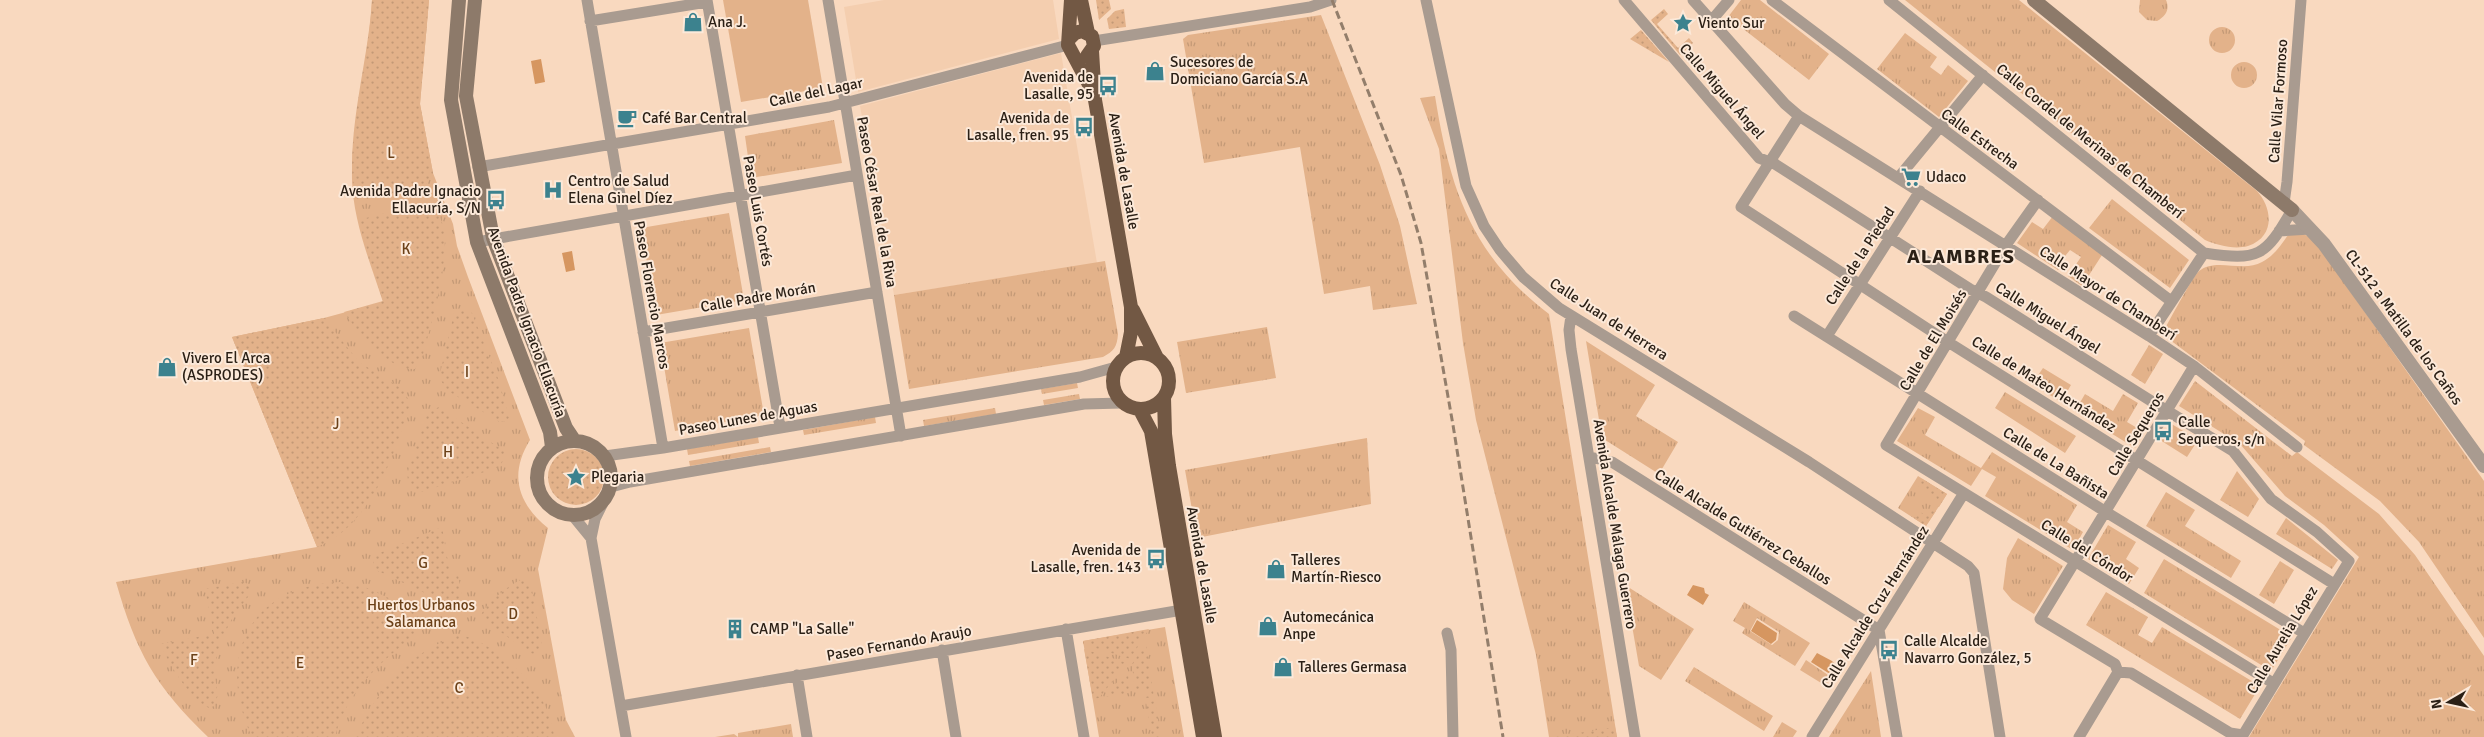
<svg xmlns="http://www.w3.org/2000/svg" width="2484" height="737" viewBox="0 0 2484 737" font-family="Signika,sans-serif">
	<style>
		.built { fill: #f4ceaf }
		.grass { fill: url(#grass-tufts); fill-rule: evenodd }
		.garden { fill: url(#garden-dots) }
		.pitch { fill: #e3b28a }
		.water { fill: #d69660 }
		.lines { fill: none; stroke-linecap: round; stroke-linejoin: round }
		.minor { stroke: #a99b90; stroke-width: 11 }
		.tertiary { stroke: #a99b90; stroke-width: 14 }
		.secondary { stroke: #8d7a6a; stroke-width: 14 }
		.trunk { stroke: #725844; stroke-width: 14 }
		.rail { stroke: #937e6b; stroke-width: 3; stroke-dasharray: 8 4; stroke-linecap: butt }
		.labels { text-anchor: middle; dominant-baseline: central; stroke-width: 4; stroke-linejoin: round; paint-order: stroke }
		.poi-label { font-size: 15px; fill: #2b2016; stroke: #fce9d9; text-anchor: start }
		.street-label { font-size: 15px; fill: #2b2016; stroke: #fce9d9 }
		.park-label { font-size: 15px; fill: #6b4017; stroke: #fce9d9 }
		.district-label { font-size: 20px; font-weight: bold; letter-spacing: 1px; fill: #2b2016; stroke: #fce9d9 }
	</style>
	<defs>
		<pattern id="grass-tufts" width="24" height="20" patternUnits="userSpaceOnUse" patternTransform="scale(1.25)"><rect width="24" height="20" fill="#e3b28a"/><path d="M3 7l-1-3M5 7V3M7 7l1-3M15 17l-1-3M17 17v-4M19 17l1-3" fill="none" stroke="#c39976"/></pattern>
		<pattern id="garden-dots" width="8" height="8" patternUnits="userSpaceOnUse" patternTransform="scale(1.25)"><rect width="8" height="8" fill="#e3b28a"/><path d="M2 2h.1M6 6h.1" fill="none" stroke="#c39976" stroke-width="1.8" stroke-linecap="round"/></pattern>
	</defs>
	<rect width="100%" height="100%" fill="#f9d9bf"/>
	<path class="built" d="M884,0h169l6,39 -201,53 -14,-85z
		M1061,53l36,210 -203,32 -34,-189z"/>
	<path class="grass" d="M372,0h57l-9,104 13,69 20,51 4,22 11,31 62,163c-21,34 -13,63 18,88l-10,41 28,151 9,17h-367c-53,-51 -72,-85 -92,-155l201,-35 -85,-210 92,-19 59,-16c-13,-40 -30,-81 -31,-123 -1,-60 17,-119 20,-179z
		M1741,0h19l69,54 -20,26 -81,-63z
		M1905,0h114l238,191c16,18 18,46 -9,55 -14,4 -31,-1 -43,-6z
		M2140,0h26c4,9 0,16 -9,21l-10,-1 -8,-8z
		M1321,15l59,150 20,61 17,78 -44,6 -3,-24 -46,8 -24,-147 -96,16 -21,-124 5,-4z
		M2209 40a13 13 0 1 1 26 0a13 13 0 1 1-26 0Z
		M1905,33l32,24 -7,10 11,8 7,-10 20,16 -29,36 -62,-48z
		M2231 75a13 13 0 1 1 26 0a13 13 0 1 1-26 0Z
		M1435,96c15,93 36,159 114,218l68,423h-68l-13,-82 -60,-235 -13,-77 -24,-194 -19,-51z
		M834,120l8,43 -91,15 -6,-42z
		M2112,199l77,61 -19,28 -81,-60z
		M729,213l15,87 -88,15 -15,-87z
		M2053,216l49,39 -20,31 -14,-10 13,-19 -11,-7 -9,11 2,2 -5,7 -41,-27 15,-21 11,7z
		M2302,233l12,7 170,241v157l-65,-96 -39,-41 -76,-56 1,-4 -143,-107c6,-11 31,-58 37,-63 17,-14 44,2 63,-9 12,-6 19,-17 26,-27z
		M1105,261l13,73c-1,13 -4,17 -15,23l-194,32 -15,-94z
		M1267,327l9,51 -90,15 -9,-51z
		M749,328l15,87 -89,16 -15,-88z
		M1586,341l69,44 -19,31 42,26 -19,32 -57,-36z
		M2149,345l14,9 -18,30 -14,-9z
		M2043,368l28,17 -10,17 -29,-18z
		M2195,381l97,75 5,-4 82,62 36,41 69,101v81h-235l110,-180 -35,-32 -39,-29 -45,-52 -61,-38z
		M1077,383l1,5 -36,6 -1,-5z
		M2005,392l71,44 -11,17 -70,-45z
		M1079,394l1,5 -36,6 -1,-5z
		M2085,394l28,17 10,-17 15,9 -11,19 17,10 -9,16 -60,-37z
		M995,408l1,6 -72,12 -1,-6z
		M1918,408l17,9 -10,18 56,33 11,-16 85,53 -10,17 16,10 -10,18 -88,-54 11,-19 -14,-8 -11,17 -74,-45z
		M875,417l1,6 -72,12 -1,-5z
		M2170,423l28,17 -11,17 -27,-17z
		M758,437l1,6 -71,12 -1,-6z
		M1367,438l4,66 -174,34 -12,-68z
		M770,447l1,5 -81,14 -1,-5z
		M2237,471l22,28 -11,18 -28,-17z
		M1918,476l29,18 -21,32 -28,-18z
		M2166,492l29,18 -10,16 56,35 -10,17 -85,-52z
		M2286,518l52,42 -6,9 -56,-35z
		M2108,525l28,17 -10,17 13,9 -10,16 -41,-25z
		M2018,538l45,28 -29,48 -22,-14 -9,-11 4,-31z
		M2164,559l128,78 -21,34 -127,-78z
		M2280,561l14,9 -20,34 -15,-9z
		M1625,585l69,44 -33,51 -22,-14z
		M2106,592l42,25 -10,18 14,8 10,-16 98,59 -20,33 -154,-94z
		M1744,602l66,41 -15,23 -53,-33 3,-5 -12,-7zM1757,618l22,14 -1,8 -6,5 -22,-14z
		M1165,627l19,110h-85l-16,-96z
		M1806,660l25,17 -5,9 -26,-16z
		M1694,667l79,49 -9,15 -79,-50z
		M1871,671l10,66h-52z
		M1782,722l15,9 -4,6h-20z
		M791,724l2,13h-78l19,-3 4,3v-4z"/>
	<path class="garden" d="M372,0h57l-9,104 13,69 -7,12 -71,17c-11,-66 13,-136 17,-202z
		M1096,0h13l2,9 -12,11z
		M1124,9l2,18 -17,2 -2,-10 8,-8z
		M1664,9l4,5 -11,10 21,24 11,-10 4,5 -13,12 -29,-35z
		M1641,30l28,32 -39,-23z
		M422,204c47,6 8,122 1,151l-8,14c-26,2 -58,-37 -71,-57l39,-11 -25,-81z
		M465,308l7,5 27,68 10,37 -3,3 -6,1 -52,-31 -9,-13 15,-65 3,-4z
		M324,318l35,44 45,28 6,14c-15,50 -39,122 -93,143l-85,-210z
		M439,407l65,44 1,5 -5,11 -82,26 -9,-7 -2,-12 21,-62z
		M548 477a28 28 0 1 1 56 0a28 28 0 1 1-56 0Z
		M1922,479l25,15 -8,13 -5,-3 3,-6 -19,-12z
		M1931,509l5,2 -10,15 -11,-7 5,-7 7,4z
		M442,527l8,47h8l4,24 -11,6 -7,-2 -68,-32c-4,-7 -3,-10 1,-16z
		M524,579l7,5 11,62 -7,8 -5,-1 -46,-33 -3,-4c2,-11 32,-35 43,-37z
		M242,582l6,2 3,9 -17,22 -14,27 -6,30 4,23 -4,11 -5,2c-20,-9 -40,-45 -49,-64l54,-10 -9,-45z
		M340,582l27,6 52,24 5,5 1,11c-39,29 -77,59 -90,109h-83c-37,-79 -4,-151 88,-155z
		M1149,629l-19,30 -47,-15v-3z
		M460,635c27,4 70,41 82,65 7,11 9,24 13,37h-199c19,-46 55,-87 104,-102z
		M1146,643l8,54 -8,1 -2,-8 -9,2 -3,-28z
		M1084,649l43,14 -28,35 -6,1z
		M1128,669l1,24 -24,4z
		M1155,701l6,36h-9l-6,-35z
		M1615,727l2,10h-63z"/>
	<path class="pitch" d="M723,0h85l15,88 -82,14z"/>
	<path class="water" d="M541,59l4,23 -10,2 -4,-23z
		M572,251l3,19 -9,2 -4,-19z
		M1693,585l11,3 1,5 4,2 -6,10 -16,-10z
		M1757,620l20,13 -1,7 -5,4 -20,-13z
		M1817,653l15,8 4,4 -6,9 -19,-12z"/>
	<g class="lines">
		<path class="minor" d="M587,0l76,448
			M707,0l73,427
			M828,0l73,436
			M1426,0l40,186 18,40 16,24 23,27 36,31 250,154 159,104 6,7 26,164
			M1624,0l135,158 16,6 195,125 16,8 170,107 77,47 38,48 46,33 32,29 -106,174 -13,-2 -99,-60 -13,-1 -3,-8 -75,-45 154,-253
			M1693,0l92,104 14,12 350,220 45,30 103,81
			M1772,0l399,301
			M1889,0l315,253c55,8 61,4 88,-43
			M590,21l117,-19
			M1711,21l18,-21
			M1094,41l216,-34 21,-7
			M1799,116l-58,91 207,135 386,242
			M478,167l351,-60 239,-62
			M1898,178l85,-103
			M2038,200l-32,45 -120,200 387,238
			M2284,203l3,-21 14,-182
			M2279,231l31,-2
			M477,242l380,-67
			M1571,316l-2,14 2,19 64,388
			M1794,316l312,196 198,121
			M643,332l234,-40
			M1827,336l93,-145
			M2149,336l55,-83
			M605,456l58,-8 417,-71 36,-10
			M1590,457l22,5 267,168
			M611,487l19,-5 454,-78 38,-1
			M573,516l18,22 35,199
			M591,538l4,-19 8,-16
			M1066,629l18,108
			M1879,630l18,107
			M1447,633l4,17 2,87
			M942,650l14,87
			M797,675l10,62
			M621,706l561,-96
			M1812,737l152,-244
			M2079,737l39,-65"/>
		<path class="tertiary" d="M2292,210l32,34 160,222"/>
		<path class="secondary" d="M459,0l-8,100 26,142 73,190 2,15
			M475,0l-9,96 27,142 73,190 8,12
			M2034,0l258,210
			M537 478a37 37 0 1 1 74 0a37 37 0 1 1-74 0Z"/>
		<path class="trunk" d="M1071,0l-3,45 24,45
			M1081,0l7,33
			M1070,38l5,-5 7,-2 10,5 2,10 -7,10
			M1092,51l3,49 36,207v25l-5,25
			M1133,310l24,48
			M1113 381a28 28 0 1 1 56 0a28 28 0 1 1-56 0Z
			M1164,398l1,36 4,32 46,271
			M1140,410l11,21 52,306"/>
		<path class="rail" d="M1332,0l69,175 20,68 32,182 50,312"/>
	</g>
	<defs>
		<symbol id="shop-bare" viewBox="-9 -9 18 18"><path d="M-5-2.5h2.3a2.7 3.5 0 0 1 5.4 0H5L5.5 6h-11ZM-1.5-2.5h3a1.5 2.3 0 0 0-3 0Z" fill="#3c828e" stroke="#fce9d9" stroke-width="2.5" paint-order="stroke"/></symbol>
		<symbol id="sight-bare" viewBox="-9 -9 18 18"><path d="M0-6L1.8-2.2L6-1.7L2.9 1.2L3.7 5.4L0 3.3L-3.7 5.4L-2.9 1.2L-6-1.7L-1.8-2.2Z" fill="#3c828e" stroke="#fce9d9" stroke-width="2.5" paint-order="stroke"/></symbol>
		<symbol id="bus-bare" viewBox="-9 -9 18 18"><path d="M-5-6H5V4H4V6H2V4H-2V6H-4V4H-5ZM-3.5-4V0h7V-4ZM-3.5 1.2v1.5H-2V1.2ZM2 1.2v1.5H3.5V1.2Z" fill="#3c828e" stroke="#fce9d9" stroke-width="2.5" paint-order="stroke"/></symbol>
		<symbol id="cafe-bare" viewBox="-9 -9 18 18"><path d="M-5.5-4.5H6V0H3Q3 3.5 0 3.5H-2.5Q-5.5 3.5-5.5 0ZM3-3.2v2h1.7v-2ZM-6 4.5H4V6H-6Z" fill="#3c828e" stroke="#fce9d9" stroke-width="2.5" paint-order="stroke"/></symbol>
		<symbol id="supermarket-bare" viewBox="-9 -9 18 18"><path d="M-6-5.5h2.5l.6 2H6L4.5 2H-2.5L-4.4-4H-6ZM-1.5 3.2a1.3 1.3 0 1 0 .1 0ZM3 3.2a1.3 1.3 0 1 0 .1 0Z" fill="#3c828e" stroke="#fce9d9" stroke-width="2.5" paint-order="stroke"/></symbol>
		<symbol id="hospital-bare" viewBox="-9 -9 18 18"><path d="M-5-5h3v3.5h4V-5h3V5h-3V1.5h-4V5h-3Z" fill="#3c828e" stroke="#fce9d9" stroke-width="2.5" paint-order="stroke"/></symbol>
		<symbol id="building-bare" viewBox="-9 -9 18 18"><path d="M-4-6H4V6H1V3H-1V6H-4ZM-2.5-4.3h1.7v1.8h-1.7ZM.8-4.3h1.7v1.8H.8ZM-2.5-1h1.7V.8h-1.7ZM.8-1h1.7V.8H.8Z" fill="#3c828e" stroke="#fce9d9" stroke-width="2.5" paint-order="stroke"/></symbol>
	</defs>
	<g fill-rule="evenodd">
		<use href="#shop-bare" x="679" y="8" width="28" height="28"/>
		<use href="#sight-bare" x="1669" y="9" width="28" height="28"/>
		<use href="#shop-bare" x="1141" y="57" width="28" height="28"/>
		<use href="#bus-bare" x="1094" y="72" width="28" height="28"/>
		<use href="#cafe-bare" x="613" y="104" width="28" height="28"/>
		<use href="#bus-bare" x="1070" y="113" width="28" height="28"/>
		<use href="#supermarket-bare" x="1897" y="163" width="28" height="28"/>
		<use href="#hospital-bare" x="539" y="176" width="28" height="28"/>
		<use href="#bus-bare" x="482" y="186" width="28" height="28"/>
		<use href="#shop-bare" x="153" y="353" width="28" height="28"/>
		<use href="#bus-bare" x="2149" y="417" width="28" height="28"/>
		<use href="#sight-bare" x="562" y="463" width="28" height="28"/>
		<use href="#bus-bare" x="1142" y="545" width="28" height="28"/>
		<use href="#shop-bare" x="1262" y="555" width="28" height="28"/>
		<use href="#shop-bare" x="1254" y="612" width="28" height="28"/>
		<use href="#building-bare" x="721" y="615" width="28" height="28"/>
		<use href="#bus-bare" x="1875" y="636" width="28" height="28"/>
		<use href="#shop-bare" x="1269" y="653" width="28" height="28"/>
	</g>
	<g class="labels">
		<g class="poi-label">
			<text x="708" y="22">Ana J.</text>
			<text x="1698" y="23">Viento Sur</text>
			<text x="1170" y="62">Sucesores de<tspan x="1170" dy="17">Domiciano García S.A</tspan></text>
			<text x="1093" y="77" text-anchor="end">Avenida de<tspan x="1093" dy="17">Lasalle, 95</tspan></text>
			<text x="642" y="118">Café Bar Central</text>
			<text x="1069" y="118" text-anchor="end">Avenida de<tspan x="1069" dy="17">Lasalle, fren. 95</tspan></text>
			<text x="1926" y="177">Udaco</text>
			<text x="568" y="181">Centro de Salud<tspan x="568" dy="17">Elena Ginel Díez</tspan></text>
			<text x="481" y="191" text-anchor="end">Avenida Padre Ignacio<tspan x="481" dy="17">Ellacuría, S/N</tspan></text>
			<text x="182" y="358">Vivero El Arca<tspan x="182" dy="17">(ASPRODES)</tspan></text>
			<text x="2178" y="422">Calle<tspan x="2178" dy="17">Sequeros, s/n</tspan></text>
			<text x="591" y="477">Plegaria</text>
			<text x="1141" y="550" text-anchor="end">Avenida de<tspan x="1141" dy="17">Lasalle, fren. 143</tspan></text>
			<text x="1291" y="560">Talleres<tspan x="1291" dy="17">Martín-Riesco</tspan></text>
			<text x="1283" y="617">Automecánica<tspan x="1283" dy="17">Anpe</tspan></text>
			<text x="750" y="629">CAMP "La Salle"</text>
			<text x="1904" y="641">Calle Alcalde<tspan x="1904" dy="17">Navarro González, 5</tspan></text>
			<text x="1298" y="667">Talleres Germasa</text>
		</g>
		<g class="street-label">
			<text transform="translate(1722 91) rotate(49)">Calle Miguel Ángel</text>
			<text transform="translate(816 92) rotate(-12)">Calle del Lagar</text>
			<text transform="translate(2278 101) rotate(-86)">Calle Vilar Formoso</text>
			<text transform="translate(1980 139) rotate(36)">Calle Estrecha</text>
			<text transform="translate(2090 141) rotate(39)">Calle Cordel de Merinas de Chamberí</text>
			<text transform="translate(1124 171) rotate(80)">Avenida de Lasalle</text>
			<text transform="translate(877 202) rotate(80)">Paseo César Real de la Riva</text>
			<text transform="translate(758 211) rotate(80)">Paseo Luis Cortés</text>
			<text transform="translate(1860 256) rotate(-57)">Calle de la Piedad</text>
			<text transform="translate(2108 293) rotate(33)">Calle Mayor de Chamberí</text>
			<text transform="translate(652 295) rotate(80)">Paseo Florencio Marcos</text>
			<text transform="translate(758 297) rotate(-10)">Calle Padre Morán</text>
			<text transform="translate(2048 318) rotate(32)">Calle Miguel Ángel</text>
			<text transform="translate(1609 319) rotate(33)">Calle Juan de Herrera</text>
			<text transform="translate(527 322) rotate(70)">Avenida Padre Ignacio Ellacuría</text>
			<text transform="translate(2404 327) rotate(54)">CL-512 a Matilla de los Caños</text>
			<text transform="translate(1933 340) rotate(-59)">Calle de El Moisés</text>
			<text transform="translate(2044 384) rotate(32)">Calle de Mateo Hernández</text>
			<text transform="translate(748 418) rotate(-10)">Paseo Lunes de Aguas</text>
			<text transform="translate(2136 434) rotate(-59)">Calle Sequeros</text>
			<text transform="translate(2056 463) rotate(32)">Calle de La Bañista</text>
			<text transform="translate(1615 524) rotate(81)">Avenida Alcalde Málaga Guerrero</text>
			<text transform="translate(1743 527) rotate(32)">Calle Alcalde Gutiérrez Ceballos</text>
			<text transform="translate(2087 551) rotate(32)">Calle del Cóndor</text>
			<text transform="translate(1202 565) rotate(80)">Avenida de Lasalle</text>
			<text transform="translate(1875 607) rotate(-58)">Calle Alcalde Cruz Hernández</text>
			<text transform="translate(2282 640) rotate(-59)">Calle Aurelia López</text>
			<text transform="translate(899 643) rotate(-10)">Paseo Fernando Araujo</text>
		</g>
		<g class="park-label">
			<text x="391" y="153">L</text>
			<text x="406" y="249">K</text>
			<text x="467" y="372">I</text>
			<text x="336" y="424">J</text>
			<text x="448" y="452">H</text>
			<text x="423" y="563">G</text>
			<text x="421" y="605">Huertos Urbanos<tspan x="421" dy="17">Salamanca</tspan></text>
			<text x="513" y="614">D</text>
			<text x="194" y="660">F</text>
			<text x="300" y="663">E</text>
			<text x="459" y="688">C</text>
		</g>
		<g class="district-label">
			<text x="1961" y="256">ALAMBRES</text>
		</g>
	</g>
	<g transform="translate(2449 702) rotate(261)" stroke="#fce9d9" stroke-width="4" paint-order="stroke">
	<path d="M0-4L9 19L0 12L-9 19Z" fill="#2b2016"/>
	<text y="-8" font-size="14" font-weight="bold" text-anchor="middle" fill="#2b2016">N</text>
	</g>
</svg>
